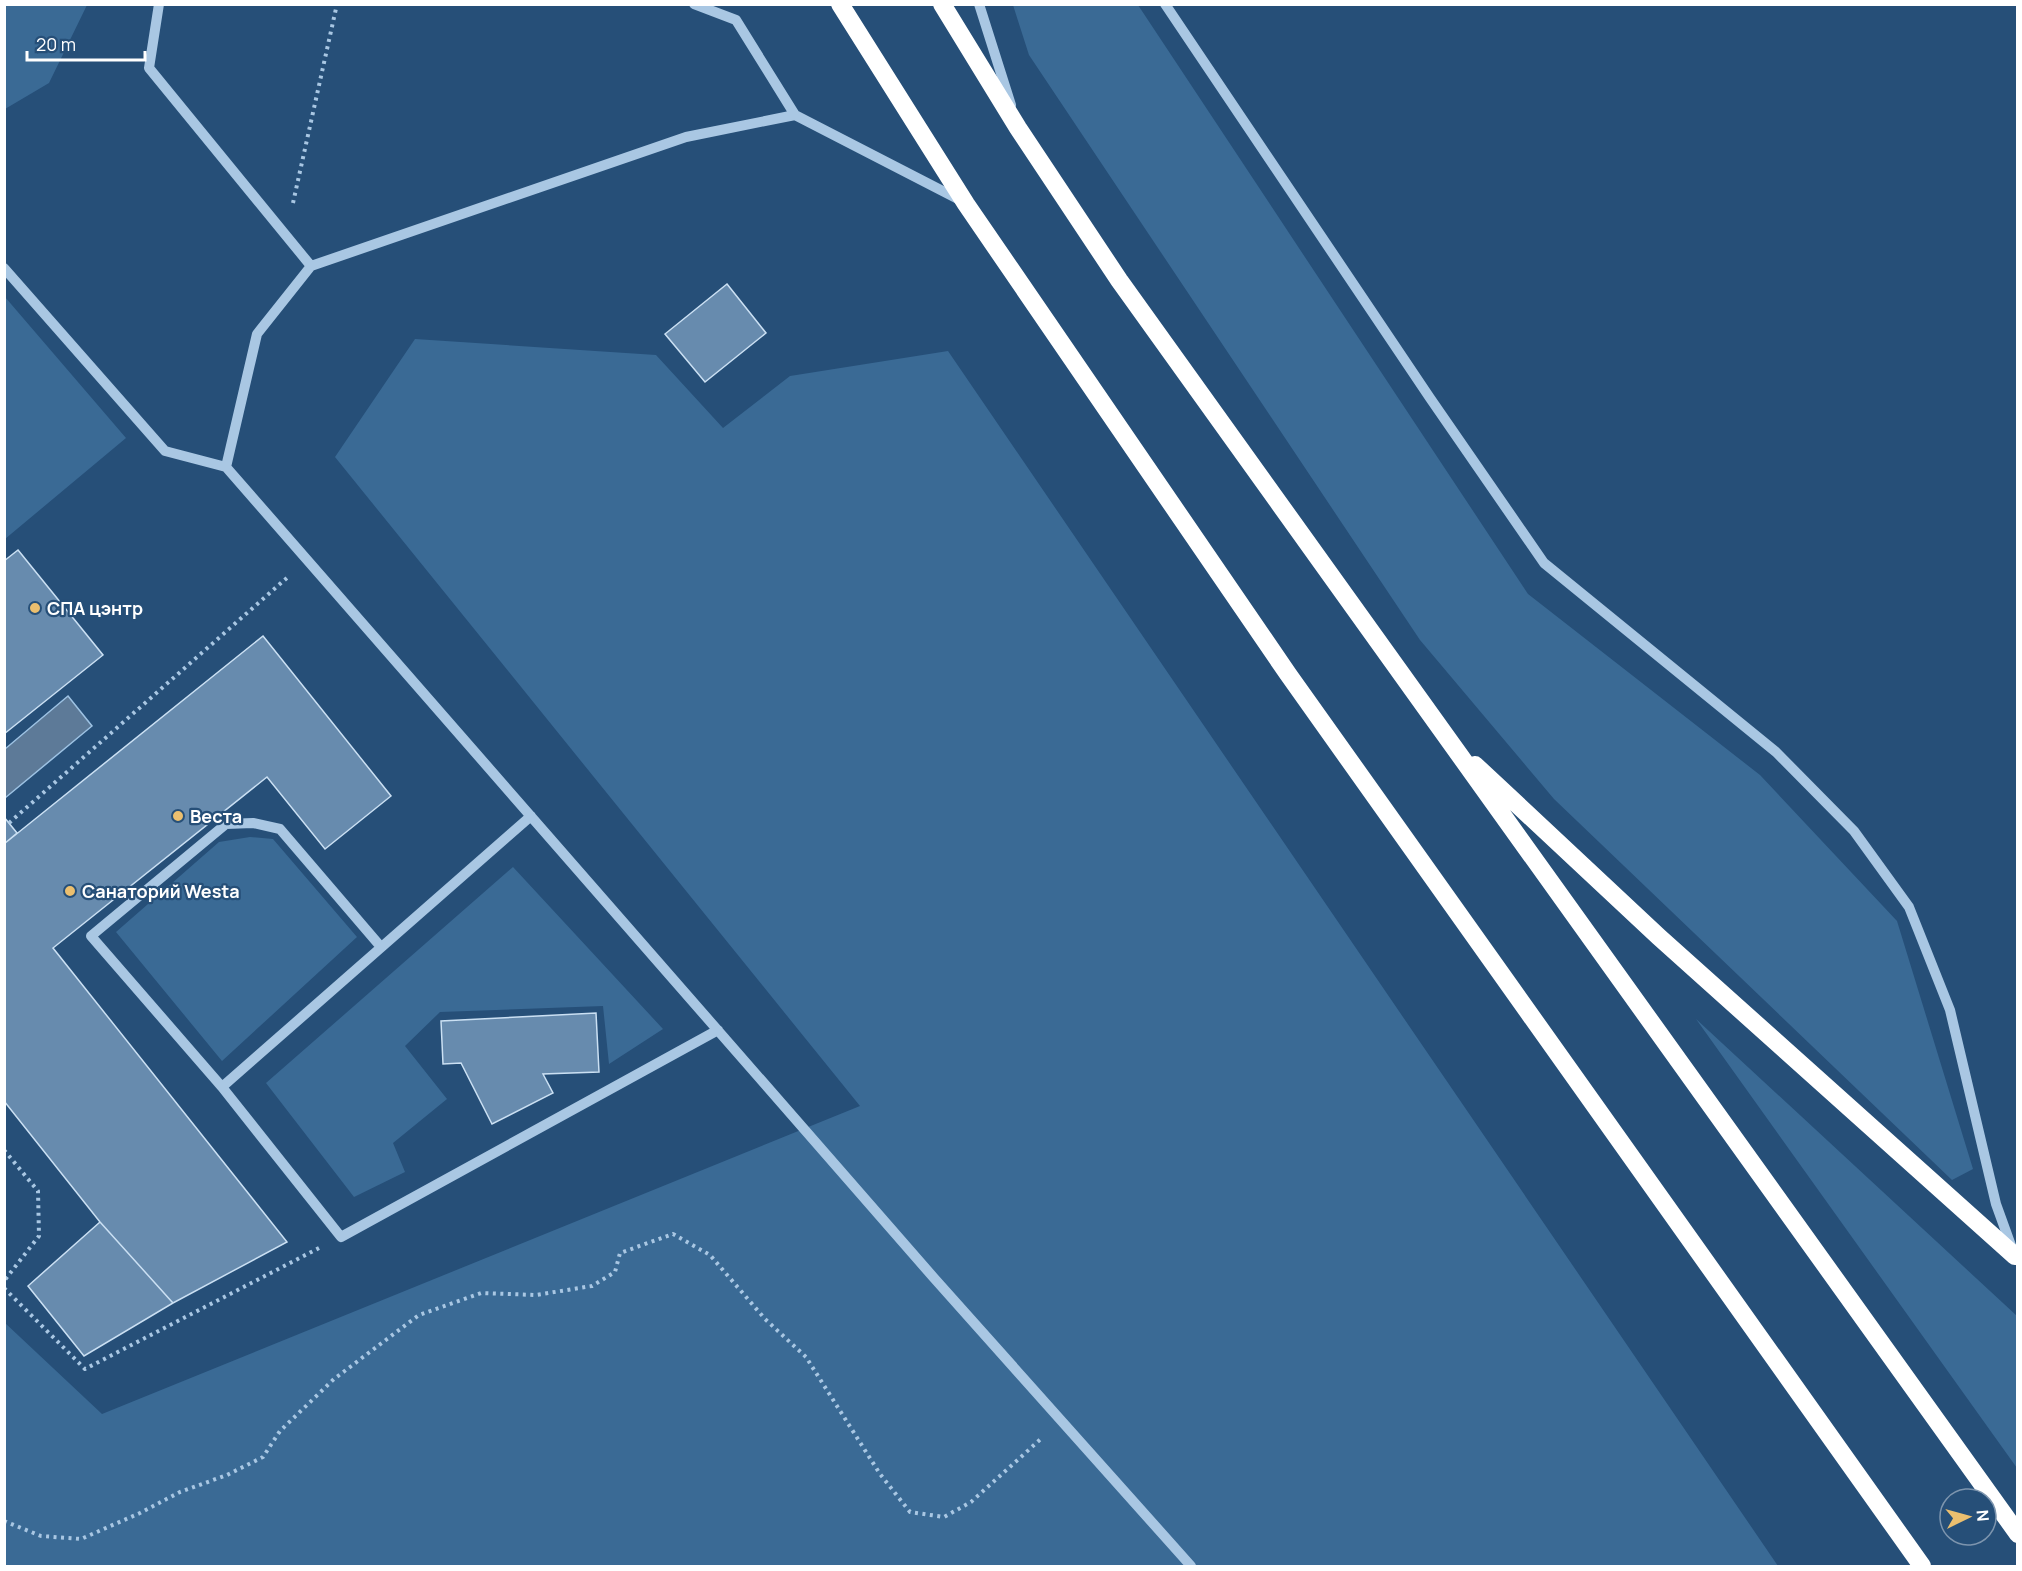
<svg xmlns="http://www.w3.org/2000/svg" width="2022" height="1571" viewBox="0 0 2022 1571" font-family="Manrope,sans-serif">
	<style>
		.green { fill: #3a6a95 }
		.water { fill: #5d7a98; stroke: #9dc2e3; stroke-width: 1.5 }
		.building { fill: #678bae; stroke: #cbe0f3; stroke-width: 1.5 }
		.lines { fill: none; stroke-linecap: round; stroke-linejoin: round }
		.path { stroke: #a9c7e3; stroke-width: 4; stroke-dasharray: 3 4.5; stroke-linecap: butt }
		.minor { stroke: #a9c7e3; stroke-width: 10 }
		.highway { stroke: #fff; stroke-width: 18 }
		.poi-dot { fill: #ebbf6f; stroke: #264f78; stroke-width: 2 }
		.labels { text-anchor: middle; dominant-baseline: central; stroke-width: 4.5; stroke-linejoin: round; paint-order: stroke }
		.poi-label { font-size: 18px; font-weight: bold; fill: #fff; stroke: #264f78; text-anchor: start }
	</style>
	<rect width="100%" height="100%" fill="#264f78"/>
	<path class="green" d="M4,5h83l-38,78 -44,26z
		M1013,5h125l390,589 232,181 137,146 76,248 -21,11 -398,-381 -134,-159 -391,-585z
		M5,297l121,141 -121,101h-1z
		M415,339l241,16 67,73 67,-52 158,-25 830,1215h-1773l-1,-244 98,92 758,-308 -525,-649z
		M250,837l23,2 84,98 -135,124 -106,-129 103,-90z
		M513,867l150,162 -54,35 -6,-58 -163,6 -35,34 42,53 -54,44 12,29 -51,25 -88,-114z
		M1696,1019l321,297v152z"/>
	<path class="water" d="M68,696l24,30 -87,72v-49z"/>
	<path class="building" d="M727,284l39,49 -61,49 -40,-48z
		M18,550l85,105 -99,79v-173z
		M263,636l128,160 -66,53 -58,-72 -214,171 234,294 -114,61 -73,-81 -96,-121v-257z
		M4,817l13,16 -13,11z
		M596,1013l3,59 -56,2 10,19 -61,31 -31,-61 -18,1 -2,-43z
		M100,1222l73,81 -89,53 -56,-70z"/>
	<g class="lines">
		<path class="path" d="M293,203l44,-199
			M9,823l280,-247
			M4,1150l34,41 1,45 -35,45
			M4,1288l81,81 234,-121
			M4,1521l37,15 40,3 59,-26 40,-21 47,-17 36,-18 17,-26 54,-52 85,-64 62,-22 55,2 56,-9 23,-14 5,-19 53,-19 37,21 55,64 41,38 74,117 30,38 34,5 27,-15 72,-65"/>
		<path class="minor" d="M159,4l-10,64 162,198 375,-129 109,-22
			M694,4l42,16 59,95 167,86
			M979,4l32,101
			M1165,4l265,394 114,165 232,189 78,79 55,76 41,103 46,194 17,47
			M4,268l161,183 61,16 708,811 257,288
			M226,467l31,-133 54,-68
			M531,816l-309,271 119,150 377,-207
			M222,1087l-131,-151 135,-112 27,-1 27,6 101,118"/>
		<path class="highway" d="M840,4l126,200 322,470 634,892
			M942,4l76,124 101,152 899,1254
			M1475,765l184,172 356,319"/>
	</g>
	<g class="poi-dot">
		<circle cx="35" cy="608" r="6"/>
		<circle cx="178" cy="816" r="6"/>
		<circle cx="70" cy="891" r="6"/>
	</g>
	<g class="labels">
		<g class="poi-label">
			<text x="47" y="608">СПА цэнтр</text>
			<text x="190" y="816">Веста</text>
			<text x="82" y="891">Санаторий Westa</text>
		</g>
	</g>
	<rect width="2022" height="1571" fill="none" stroke="#ffffff" stroke-width="12"/>
	<g transform="translate(1968 1517) rotate(85)"><circle r="28" fill="#264f78" stroke="#7d95ae" stroke-width="1.5"/>
	<path d="M0-4.5L10 22L0 15L-10 22Z" fill="#ebbf6f"/>
	<text y="-9" font-size="16" font-weight="bold" text-anchor="middle" fill="#ffffff">N</text>
	</g>
	<path d="M27 51v9h118v-9" fill="none" stroke="#ffffff" stroke-width="3"/>
	<text x="36" y="51" font-size="18" fill="#ffffff" stroke="#264f78" stroke-width="4.5" paint-order="stroke">20 m</text>
</svg>
